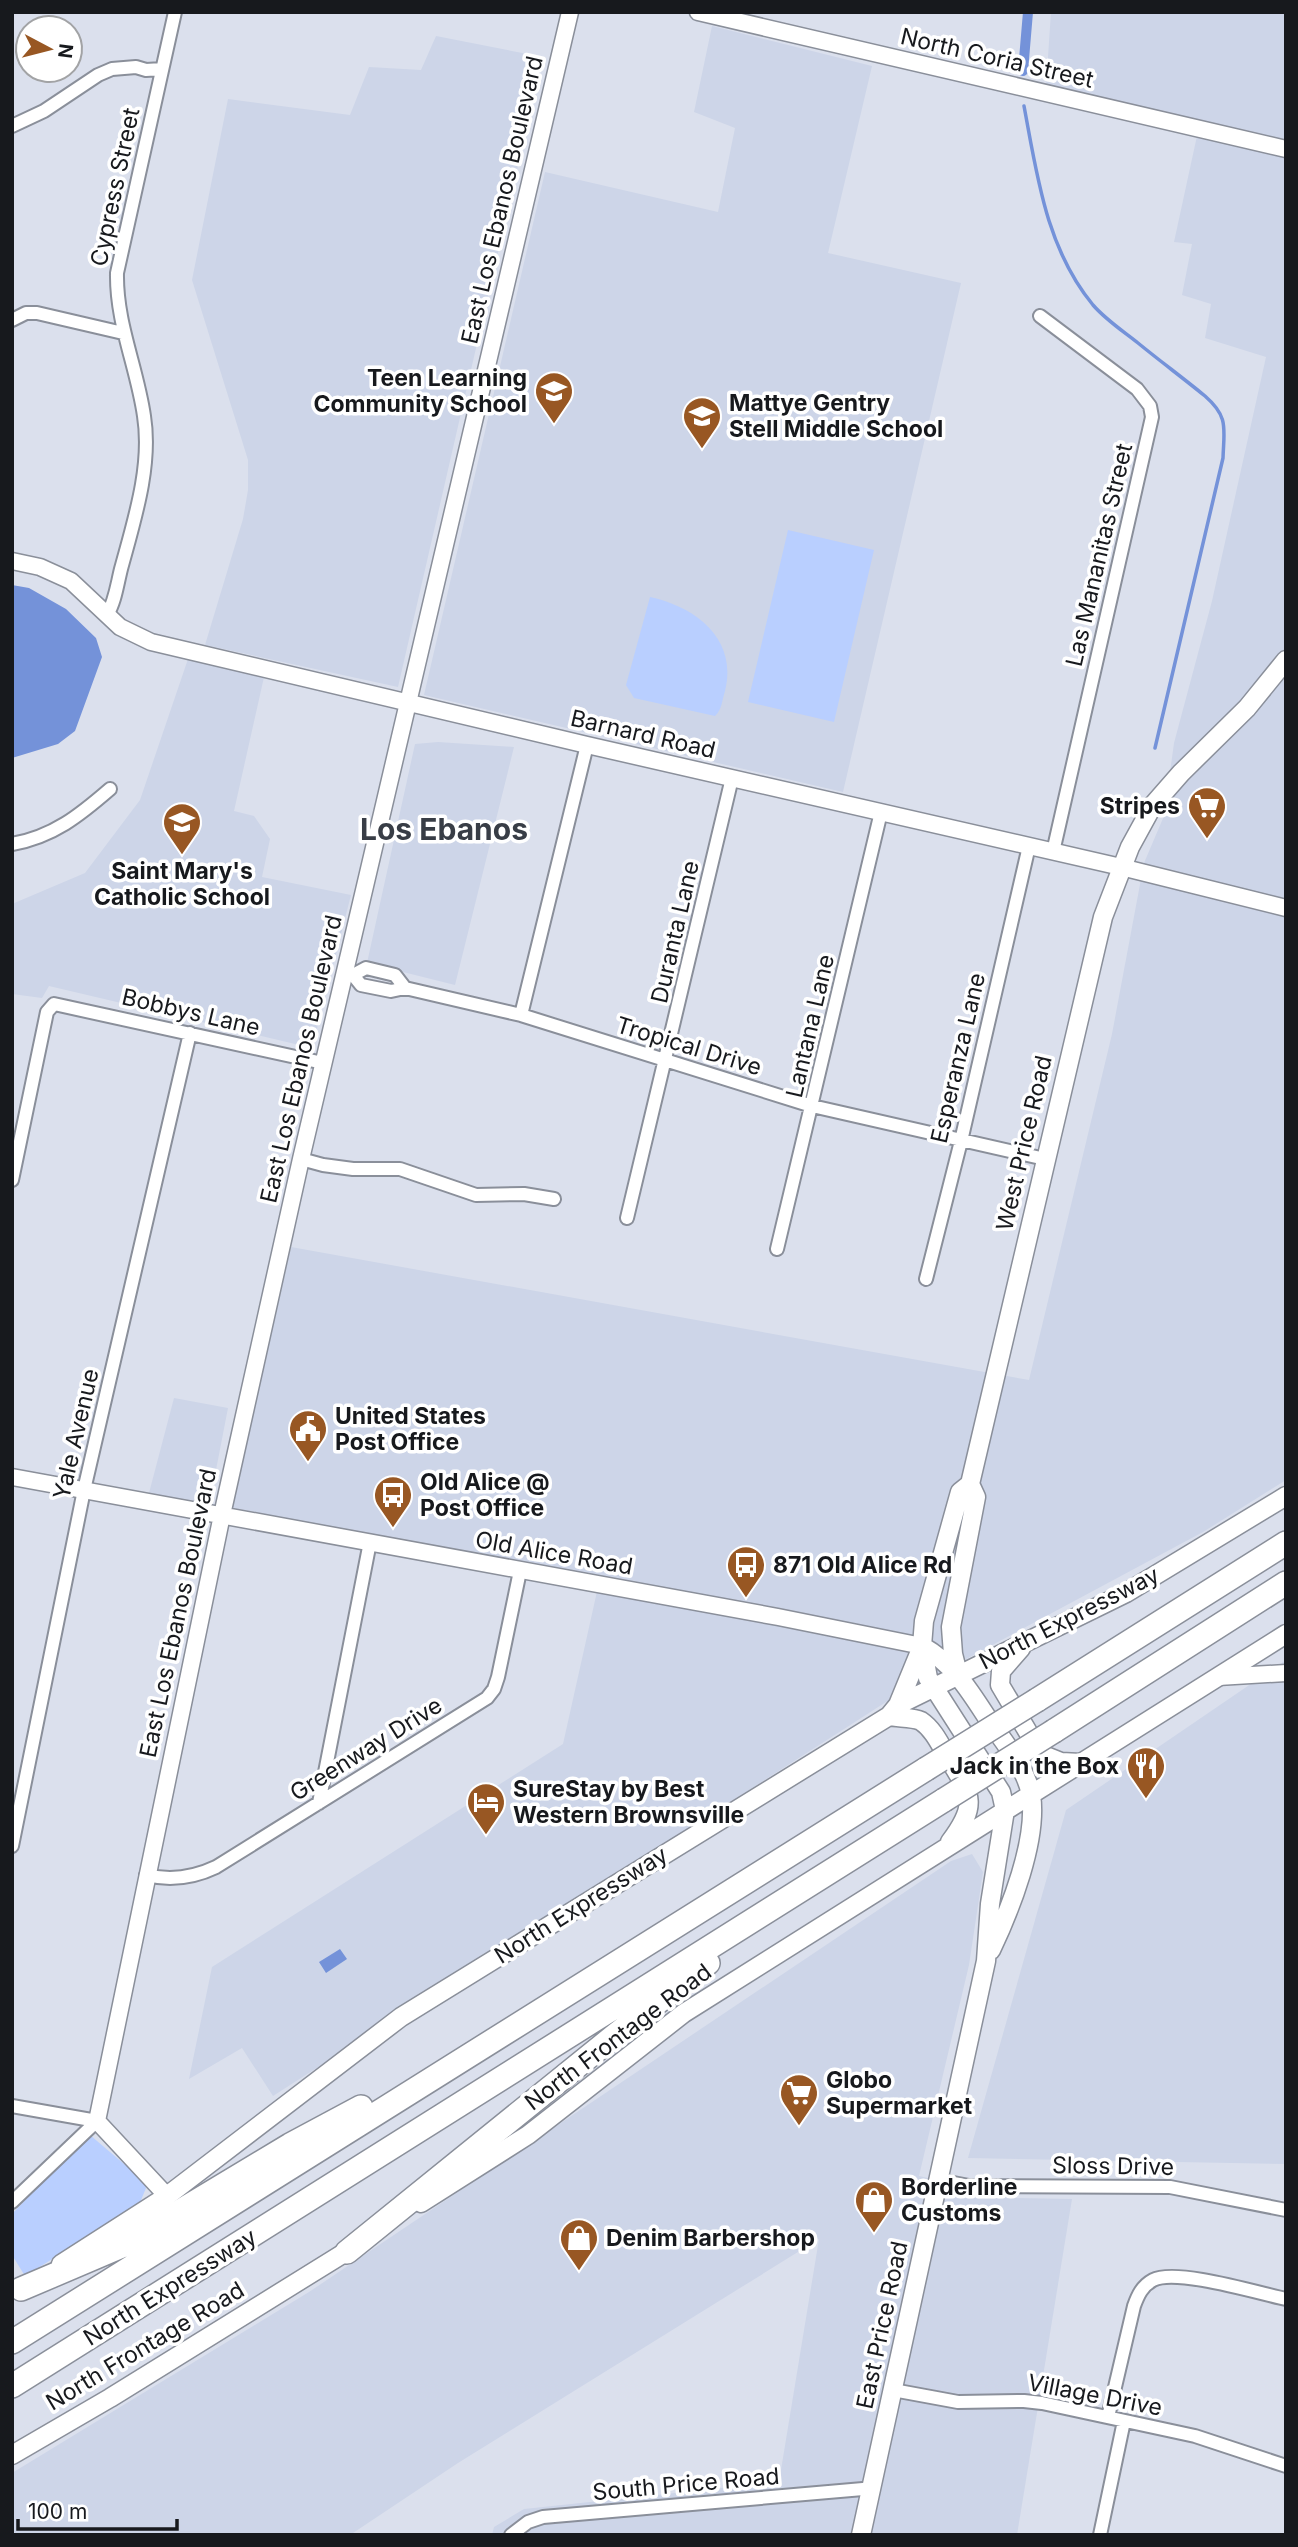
<svg xmlns="http://www.w3.org/2000/svg" width="1298" height="2547" viewBox="0 0 1298 2547" font-family="Inter,sans-serif">
	<style>
		.built { fill: #cdd5e8 }
		.green { fill: #b9cfff }
		.water { fill: #7492d9 }
		.lines { fill: none; stroke-linecap: round; stroke-linejoin: round }
		.stream { stroke: #7492d9; stroke-width: 3.5 }
		.canal { stroke: #7492d9; stroke-width: 10 }
		.minor-casing { stroke: #8a8f9a; stroke-width: 16 }
		.tertiary-casing { stroke: #8a8f9a; stroke-width: 19 }
		.secondary-casing { stroke: #8a8f9a; stroke-width: 21 }
		.motorway-casing { stroke: #8a8f9a; stroke-width: 26 }
		.minor { stroke: #fff; stroke-width: 12 }
		.tertiary { stroke: #fff; stroke-width: 16 }
		.secondary { stroke: #fff; stroke-width: 18 }
		.motorway { stroke: #fff; stroke-width: 23 }
		.motorway-bridge-casing { stroke: #8a8f9a; stroke-width: 26; stroke-linecap: butt }
		.motorway-bridge { stroke: #fff; stroke-width: 23 }
		.labels { text-anchor: middle; dominant-baseline: central; stroke-width: 7; stroke-linejoin: round; paint-order: stroke }
		.street-label { font-size: 23px; fill: #17191d; stroke: #fff }
		.poi-label { font-size: 23px; font-weight: bold; fill: #17191d; stroke: #fff; text-anchor: start }
		.district-label { font-size: 30px; font-weight: bold; fill: #383d46; stroke: #fff }
	</style>
	<rect width="100%" height="100%" fill="#dbe0ed"/>
	<path class="built" d="M1051,12h235v1468l-83,52 -317,170 -613,394 -31,-48 -53,31 23,-112 351,-223 37,-166 -368,-70 59,-261 738,133 83,-346 32,-171 20,-47 10,-73 38,-142 54,-244 -61,-19 6,-34 -29,-9 10,-51 -18,-2 26,-120 -154,-35z
		M712,26l160,40 -44,187 133,30 -118,509 -419,-97 121,-523 173,40 17,-84 -41,-16z
		M436,36l107,21 -145,630 -193,-42 38,-126 5,-29v-30l-56,-180 36,-181 122,16 19,-48 52,3z
		M188,659l76,18 -30,134 20,5 16,23 -8,38 89,18 -39,153 -263,-62 -7,12 -30,-4v-90l73,-31 55,-73z
		M438,742l76,5 -59,238 -88,-22 48,-219z
		M174,1398l54,10 -19,98 -60,-13z
		M1286,1660v504l-318,-6 98,-348z
		M972,1854l11,18 -14,93 -50,211 95,22 58,1 -55,336h-525l2,-8 30,-18 255,-27 40,-243 -361,224 -108,72h-338v-62l297,-181 642,-431z"/>
	<path class="green" d="M788,530l86,20 -40,172 -86,-20z
		M650,597c46,10 88,42 75,94 -3,9 -3,19 -10,25l-81,-18 -8,-13z
		M90,2135l54,46 2,7 -7,17 -114,71 -13,-21v-41l63,-66z"/>
	<path class="water" d="M12,585l17,3 37,21 30,29 6,19 -27,74 -17,13 -46,14z
		M340,1949l7,10 -21,14 -7,-11z"/>
	<g class="lines">
		<path class="stream" d="M1024,106c13,69 22,142 69,199 13,15 30,26 45,38 22,18 45,35 67,53 24,21 19,32 18,62l-68,290"/>
		<path class="canal" d="M1023,71l5,-59"/>
		<defs>
			<path id="minor" d="M12,126l32,-15 54,-36 14,-6 24,-2 10,3 16,-1
				M1040,316l97,73 13,17 2,11 -99,435
				M12,320l14,-7h11l86,20
				M107,615c8,-13 10,-30 14,-46 13,-48 31,-103 23,-153 -7,-49 -28,-93 -27,-143l58,-261
				M12,844c41,-7 68,-29 98,-55
				M344,973l9,2 8,10 30,6 14,-3 116,27 291,91 233,53
				M353,975l13,-7 29,7 10,13
				M521,1015l66,-270
				M301,1159l22,6 30,4h47l76,26 48,-1 30,5
				M12,1180l35,-168 7,-8 269,59
				M627,1218l105,-440
				M777,1249l104,-437
				M926,1279l35,-138 68,-295
				M319,1803l51,-261
				M12,1846l72,-356 106,-457
				M146,1875c25,6 47,3 70,-8l271,-169 7,-9 4,-12 22,-106
				M12,2106l85,15
				M938,2180l31,6 201,1 116,23
				M12,2202l85,-81
				M893,2390l65,12 66,-1 18,2 153,33 91,30
				M1108,2417l26,-111c4,-11 8,-20 19,-26 23,-12 105,13 133,19
				M511,2535l17,-13 15,-5 320,-28 7,2
				M1100,2535l24,-114"/>
			<path id="tertiary" d="M698,12l588,137
				M12,561l28,6 31,14 49,46 31,15 436,103 534,122 165,41
				M12,1477l766,140 144,29
				M1218,1677l68,-4
				M167,2196l-70,-75 125,-606 79,-356 269,-1147"/>
			<path id="secondary" d="M922,1646c30,17 46,42 64,70 16,24 40,51 45,79 7,45 -21,115 -40,155
				M1021,1648l-20,23 -1,14 41,69 20,8 20,1
				M958,1674l-5,-20 -2,-27 25,-130 -6,-13
				M898,1705l23,-56
				M889,1716c9,2 24,1 32,5 12,8 19,23 26,35 23,38 33,46 3,86
				M421,2203l107,-68 156,-122 602,-379
				M61,2264l106,-68 234,-179 488,-301 9,-11 228,-112 160,-97
				M12,2455l98,-57 247,-153
				M861,2535l125,-574 4,-57 15,-94 -4,-18 -73,-114 -6,-32 2,-25 36,-129 10,-8 133,-567 27,-70 23,-42 28,-32 66,-65 39,-48"/>
			<path id="motorway" d="M1037,1700l249,-157
				M1054,1731l232,-148
				M347,2252l266,-215 95,-74
				M21,2289l101,-43 168,-101 71,-38
				M12,2342l914,-573
				M12,2386l932,-586"/>
		</defs>
		<use href="#minor" class="minor-casing"/>
		<use href="#tertiary" class="tertiary-casing"/>
		<use href="#secondary" class="secondary-casing"/>
		<use href="#motorway" class="motorway-casing"/>
		<use href="#minor" class="minor"/>
		<use href="#tertiary" class="tertiary"/>
		<use href="#secondary" class="secondary"/>
		<use href="#motorway" class="motorway"/>
		<defs>
			<path id="motorway-bridge" d="M926,1769l111,-69
				M944,1800l110,-69"/>
		</defs>
		<use href="#motorway-bridge" class="motorway-bridge-casing"/>
		<use href="#motorway-bridge" class="motorway-bridge"/>
	</g>
	<defs>
		<symbol id="school-pin" viewBox="-11 -11 22 30"><path d="M0 17L-7.5 6A9.5 9.5 0 1 1 7.5 6Z" fill="#985723" stroke="#fff"/><path d="M0-5L7-2L0 1L-7-2ZM-4 1L0 2.5L4 1V4Q0 6-4 4Z" fill="#fff"/></symbol>
		<symbol id="supermarket-pin" viewBox="-11 -11 22 30"><path d="M0 17L-7.5 6A9.5 9.5 0 1 1 7.5 6Z" fill="#985723" stroke="#fff"/><path d="M-6-5.5h2.5l.6 2H6L4.5 2H-2.5L-4.4-4H-6ZM-1.5 3.2a1.3 1.3 0 1 0 .1 0ZM3 3.2a1.3 1.3 0 1 0 .1 0Z" fill="#fff"/></symbol>
		<symbol id="civic-pin" viewBox="-11 -11 22 30"><path d="M0 17L-7.5 6A9.5 9.5 0 1 1 7.5 6Z" fill="#985723" stroke="#fff"/><path d="M-.6-6.5H3V-4.5H.6V-3L4-1V1h2V6H-6V1h2V-1L-.6-3ZM-1.2 2.5V6h2.4V2.5Z" fill="#fff"/></symbol>
		<symbol id="bus-pin" viewBox="-11 -11 22 30"><path d="M0 17L-7.5 6A9.5 9.5 0 1 1 7.5 6Z" fill="#985723" stroke="#fff"/><path d="M-5-6H5V4H4V6H2V4H-2V6H-4V4H-5ZM-3.5-4V0h7V-4ZM-3.5 1.2v1.5H-2V1.2ZM2 1.2v1.5H3.5V1.2Z" fill="#fff"/></symbol>
		<symbol id="restaurant-pin" viewBox="-11 -11 22 30"><path d="M0 17L-7.5 6A9.5 9.5 0 1 1 7.5 6Z" fill="#985723" stroke="#fff"/><path d="M-5-6h1v4h1v-4h1v4h1v-4h1v5L-1.5 .5V6h-2V.5L-5-1ZM5-6V6H3V1.5H1.5Q1.5-4 5-6Z" fill="#fff"/></symbol>
		<symbol id="hotel-pin" viewBox="-11 -11 22 30"><path d="M0 17L-7.5 6A9.5 9.5 0 1 1 7.5 6Z" fill="#985723" stroke="#fff"/><path d="M-6-4.5h1.5V1H6V5H4.5V3h-9V5H-6ZM-4 0a1.8 1.8 0 1 1 3.6 0ZM.5 0V-2.5h3Q6-2.5 6 0Z" fill="#fff"/></symbol>
		<symbol id="shop-pin" viewBox="-11 -11 22 30"><path d="M0 17L-7.5 6A9.5 9.5 0 1 1 7.5 6Z" fill="#985723" stroke="#fff"/><path d="M-5-2.5h2.3a2.7 3.5 0 0 1 5.4 0H5L5.5 6h-11ZM-1.5-2.5h3a1.5 2.3 0 0 0-3 0Z" fill="#fff"/></symbol>
	</defs>
	<g fill-rule="evenodd">
		<use href="#school-pin" x="532" y="369" width="44" height="60"/>
		<use href="#school-pin" x="680" y="394" width="44" height="60"/>
		<use href="#supermarket-pin" x="1185" y="784" width="44" height="60"/>
		<use href="#school-pin" x="160" y="800" width="44" height="60"/>
		<use href="#civic-pin" x="286" y="1407" width="44" height="60"/>
		<use href="#bus-pin" x="371" y="1473" width="44" height="60"/>
		<use href="#bus-pin" x="724" y="1543" width="44" height="60"/>
		<use href="#restaurant-pin" x="1124" y="1744" width="44" height="60"/>
		<use href="#hotel-pin" x="464" y="1780" width="44" height="60"/>
		<use href="#supermarket-pin" x="777" y="2071" width="44" height="60"/>
		<use href="#shop-pin" x="852" y="2178" width="44" height="60"/>
		<use href="#shop-pin" x="557" y="2216" width="44" height="60"/>
	</g>
	<g class="labels">
		<g class="street-label">
			<text transform="translate(997 58) rotate(13)">North Coria Street</text>
			<text transform="translate(115 187) rotate(-78)">Cypress Street</text>
			<text transform="translate(502 200) rotate(-77)">East Los Ebanos Boulevard</text>
			<text transform="translate(1099 555) rotate(-77)">Las Mananitas Street</text>
			<text transform="translate(643 734) rotate(13)">Barnard Road</text>
			<text transform="translate(675 932) rotate(-77)">Duranta Lane</text>
			<text transform="translate(191 1012) rotate(13)">Bobbys Lane</text>
			<text transform="translate(810 1026) rotate(-77)">Lantana Lane</text>
			<text transform="translate(689 1046) rotate(17)">Tropical Drive</text>
			<text transform="translate(958 1058) rotate(-77)">Esperanza Lane</text>
			<text transform="translate(301 1059) rotate(-77)">East Los Ebanos Boulevard</text>
			<text transform="translate(1024 1143) rotate(-77)">West Price Road</text>
			<text transform="translate(76 1434) rotate(-77)">Yale Avenue</text>
			<text transform="translate(554 1553) rotate(10)">Old Alice Road</text>
			<text transform="translate(178 1613) rotate(-78)">East Los Ebanos Boulevard</text>
			<text transform="translate(1069 1618) rotate(-27)">North Expressway</text>
			<text transform="translate(366 1749) rotate(-32)">Greenway Drive</text>
			<text transform="translate(581 1905) rotate(-32)">North Expressway</text>
			<text transform="translate(618 2037) rotate(-37)">North Frontage Road</text>
			<text transform="translate(1113 2166) rotate(1)">Sloss Drive</text>
			<text transform="translate(170 2287) rotate(-32)">North Expressway</text>
			<text transform="translate(882 2325) rotate(-78)">East Price Road</text>
			<text transform="translate(145 2346) rotate(-31)">North Frontage Road</text>
			<text transform="translate(1095 2395) rotate(11)">Village Drive</text>
			<text transform="translate(686 2484) rotate(-5)">South Price Road</text>
		</g>
		<g class="poi-label">
			<text x="527" y="378" text-anchor="end">Teen Learning<tspan x="527" dy="26">Community School</tspan></text>
			<text x="729" y="403">Mattye Gentry<tspan x="729" dy="26">Stell Middle School</tspan></text>
			<text x="1180" y="806" text-anchor="end">Stripes</text>
			<text x="182" y="871" text-anchor="middle">Saint Mary's<tspan x="182" dy="26">Catholic School</tspan></text>
			<text x="335" y="1416">United States<tspan x="335" dy="26">Post Office</tspan></text>
			<text x="420" y="1482">Old Alice @<tspan x="420" dy="26">Post Office</tspan></text>
			<text x="773" y="1565">871 Old Alice Rd</text>
			<text x="1119" y="1766" text-anchor="end">Jack in the Box</text>
			<text x="513" y="1789">SureStay by Best<tspan x="513" dy="26">Western Brownsville</tspan></text>
			<text x="826" y="2080">Globo<tspan x="826" dy="26">Supermarket</tspan></text>
			<text x="901" y="2187">Borderline<tspan x="901" dy="26">Customs</tspan></text>
			<text x="606" y="2238">Denim Barbershop</text>
		</g>
		<g class="district-label">
			<text x="444" y="829">Los Ebanos</text>
		</g>
	</g>
	<rect width="1298" height="2547" fill="none" stroke="#17191d" stroke-width="28"/>
	<g transform="translate(49 49) rotate(97)"><circle r="33" fill="#ffffff" stroke="#a2a3a5" stroke-width="2"/>
	<path d="M0-5L12 26L0 18L-12 26Z" fill="#985723"/>
	<text y="-10" font-size="19" font-weight="bold" text-anchor="middle" fill="#17191d">N</text>
	</g>
	<path d="M18 2519v10h159v-10" fill="none" stroke="#17191d" stroke-width="3.5"/>
	<text x="28" y="2519" font-size="21" fill="#17191d" stroke="#ffffff" stroke-width="5" paint-order="stroke">100 m</text>
</svg>
